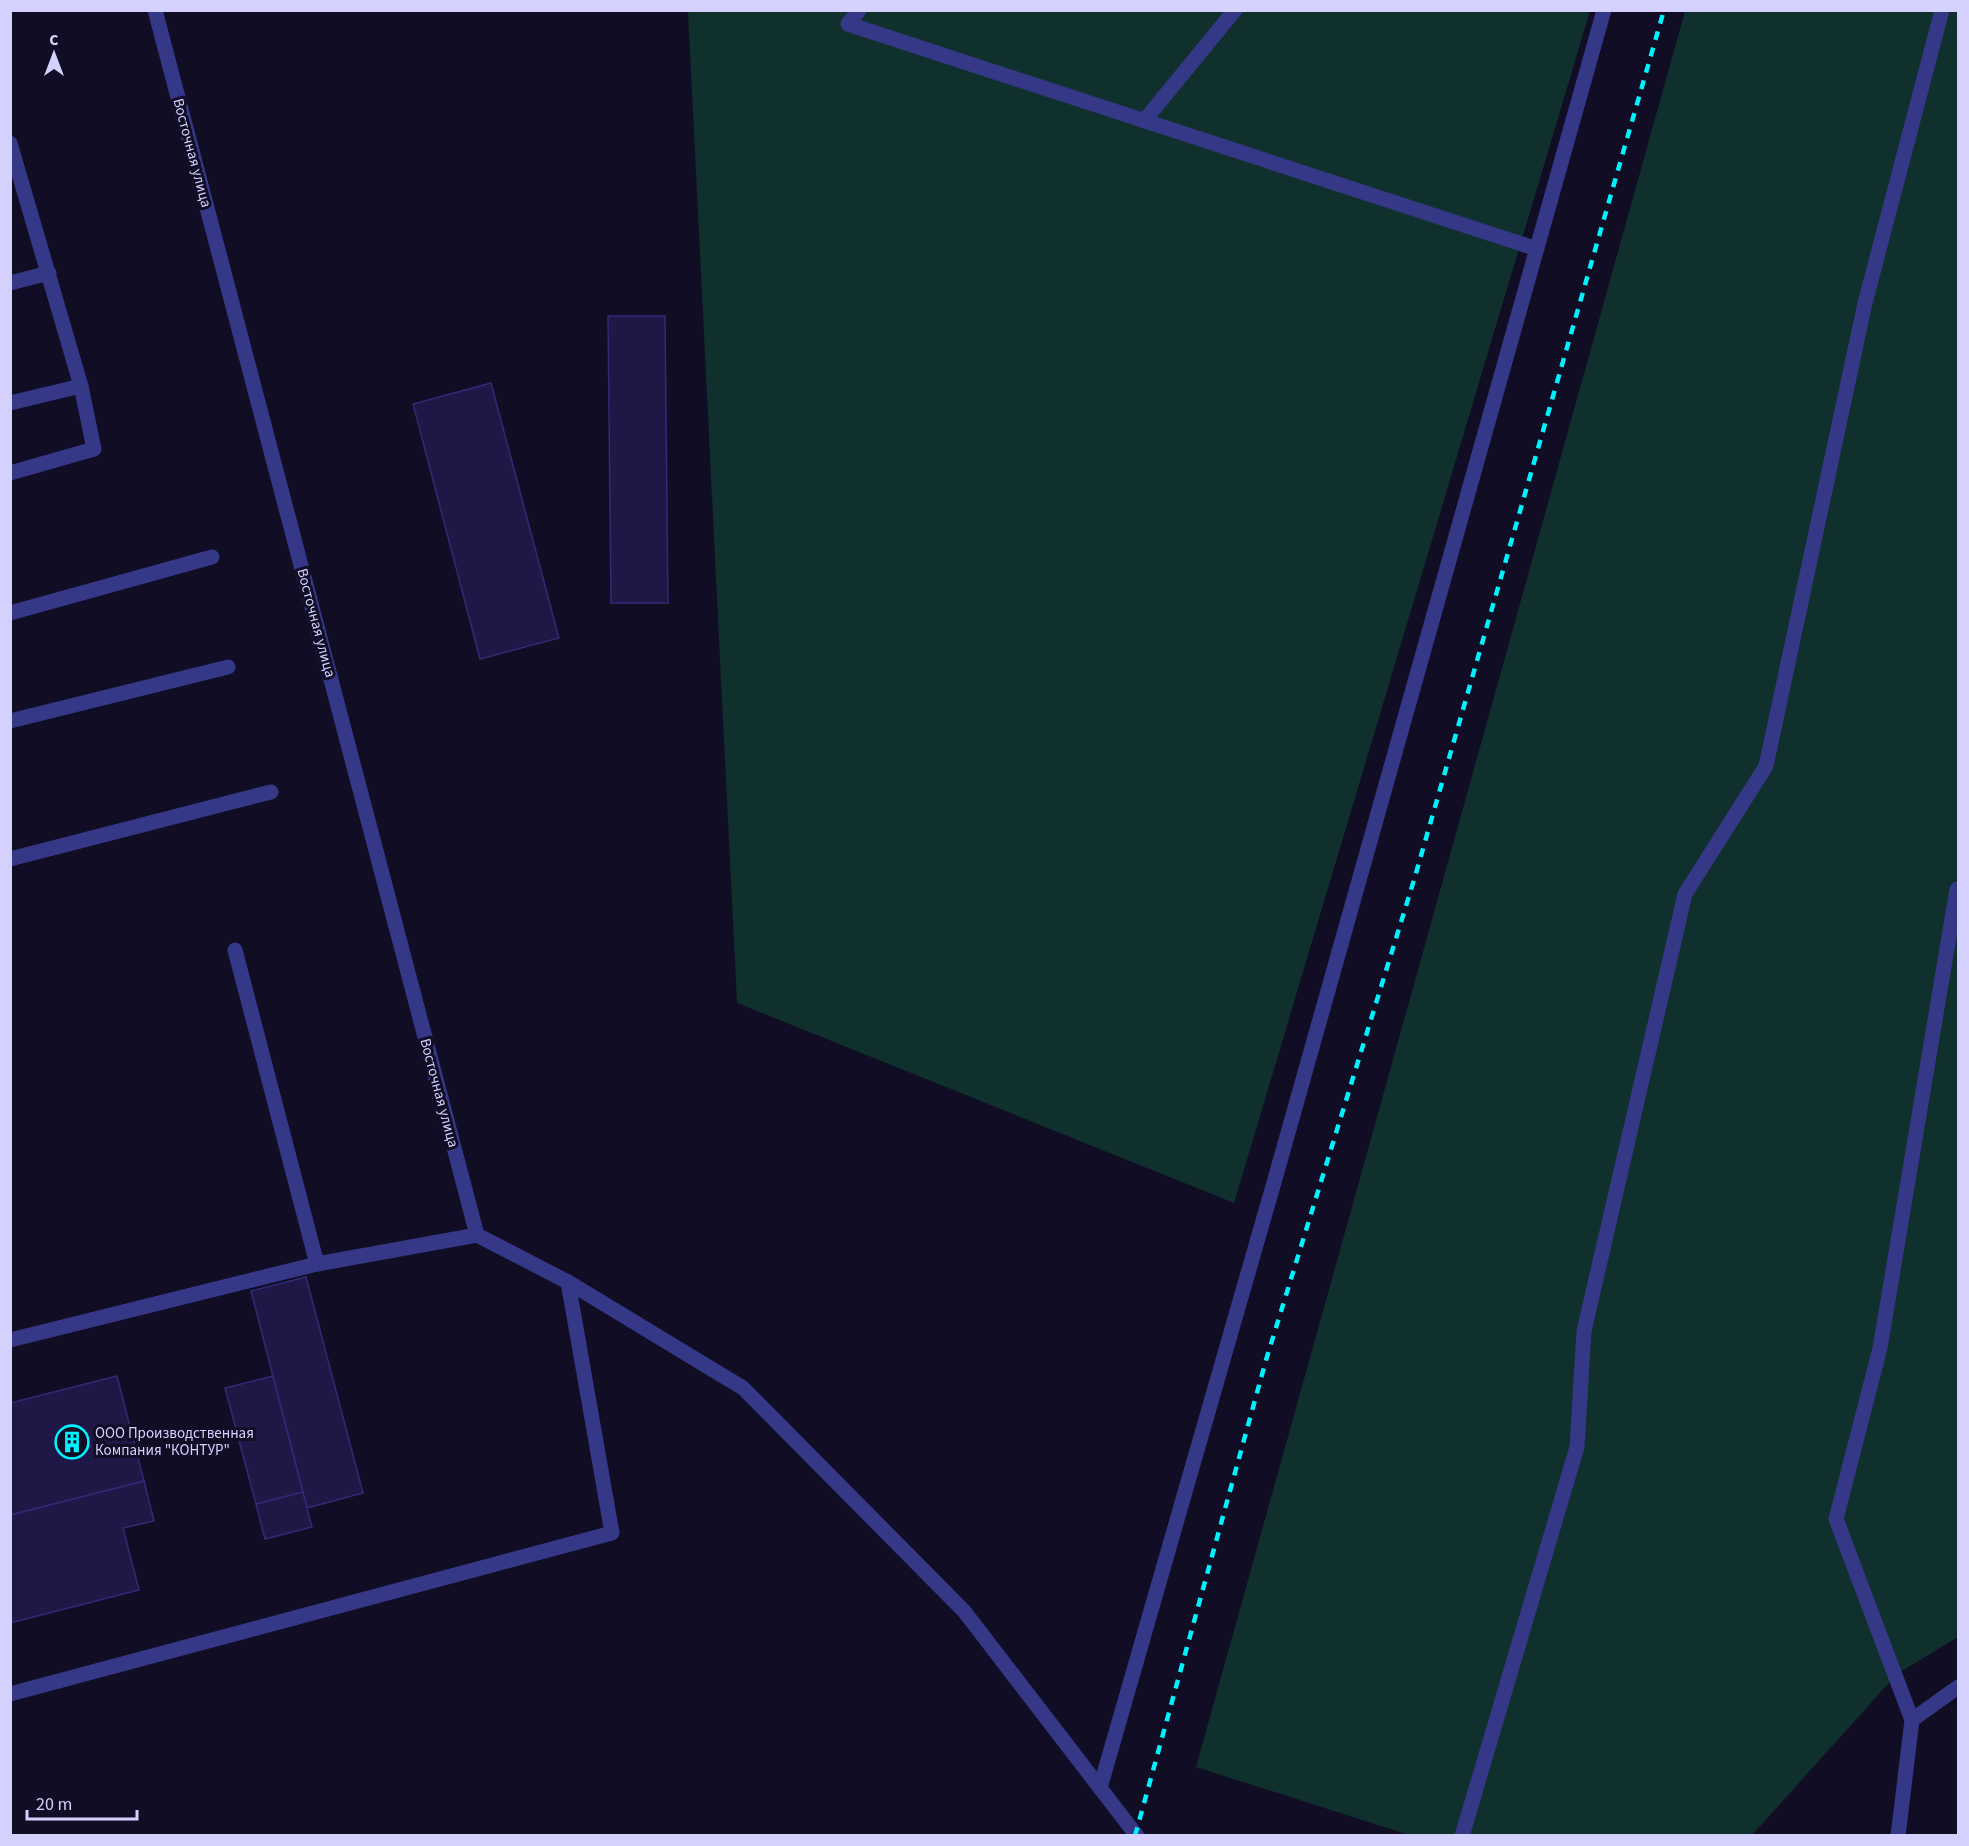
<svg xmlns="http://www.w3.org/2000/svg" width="1969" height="1846" viewBox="0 0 1969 1846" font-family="'Source Sans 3',sans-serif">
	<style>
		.green { fill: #10302d }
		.building { fill: #1f1847; stroke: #332975; stroke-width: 1.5 }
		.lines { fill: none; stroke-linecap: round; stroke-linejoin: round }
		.service { stroke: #353787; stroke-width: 15 }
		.minor { stroke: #353787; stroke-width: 15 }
		.tertiary { stroke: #353787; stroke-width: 15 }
		.rail { stroke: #00f2fc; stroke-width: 4.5; stroke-dasharray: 9 8; stroke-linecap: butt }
		.labels { text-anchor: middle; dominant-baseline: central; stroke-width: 6; stroke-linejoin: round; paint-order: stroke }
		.street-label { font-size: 15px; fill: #d4d1ff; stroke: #100d25 }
		.poi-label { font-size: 15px; fill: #d4d1ff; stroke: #100d25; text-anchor: start }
	</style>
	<rect width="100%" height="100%" fill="#100d25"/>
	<path class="green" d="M688,11h902l-356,1192 -497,-200z
		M1685,11h273v1626l-61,37 -145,161h-343l-213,-68z"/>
	<path class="building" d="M608,316h57l3,287h-57z
		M491,383l68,255 -79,21 -67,-255z
		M306,1277l57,216 -56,15 -56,-217z
		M117,1376l27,105 -134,34v-112z
		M273,1376l30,116 -47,12 -31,-116z
		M144,1481l10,40 -31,7 16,62 -129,33v-108z
		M303,1492l9,35 -47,12 -9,-35z"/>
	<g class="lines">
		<path class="service" d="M859,10l-11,14 689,225
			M1144,121l91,-111
			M10,143l71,243 13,63 -84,24
			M10,283l39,-10
			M10,403l71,-17
			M10,613l202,-56
			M10,721l218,-54
			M10,859l261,-67
			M235,950l82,314
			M1912,1720l46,-33
			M1100,1788l175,-609 329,-1169
			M1462,1836l115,-389 7,-116 101,-437 81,-128 99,-463 77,-293
			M1898,1836l14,-116 -76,-201 44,-171 77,-459"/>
		<path class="minor" d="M10,1340l307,-76 160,-29
			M10,1694l602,-161 -44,-251"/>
		<path class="tertiary" d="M155,10l322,1225 91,47 175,106 221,223 173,225"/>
		<path class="rail" d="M1135,1836l131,-476 148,-480 250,-870"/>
	</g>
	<defs>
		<symbol id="building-ring" viewBox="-11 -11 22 22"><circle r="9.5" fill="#100d25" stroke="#00f2fc" stroke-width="1.5"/><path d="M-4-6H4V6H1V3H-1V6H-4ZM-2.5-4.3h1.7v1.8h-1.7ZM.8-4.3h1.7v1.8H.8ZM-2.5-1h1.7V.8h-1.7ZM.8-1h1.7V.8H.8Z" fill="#00f2fc"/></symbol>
	</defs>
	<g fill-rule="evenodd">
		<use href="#building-ring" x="53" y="1423" width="38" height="38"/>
	</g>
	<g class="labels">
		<g class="street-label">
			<text transform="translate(192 153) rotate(75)">Восточная улица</text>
			<text transform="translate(316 623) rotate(75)">Восточная улица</text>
			<text transform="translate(439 1093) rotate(75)">Восточная улица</text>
		</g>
		<g class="poi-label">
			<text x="95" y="1433">ООО Производственная<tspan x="95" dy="17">Компания "КОНТУР"</tspan></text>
		</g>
	</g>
	<rect width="1969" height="1846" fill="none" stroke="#d4d1ff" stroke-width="24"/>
	<g transform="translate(54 54)" stroke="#100d25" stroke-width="4.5" paint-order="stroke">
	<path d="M0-4.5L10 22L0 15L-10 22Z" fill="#d4d1ff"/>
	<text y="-9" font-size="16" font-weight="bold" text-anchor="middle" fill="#d4d1ff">С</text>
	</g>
	<path d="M27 1810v9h110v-9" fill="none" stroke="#d4d1ff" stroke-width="3"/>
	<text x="36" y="1810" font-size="18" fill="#d4d1ff" stroke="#100d25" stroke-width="4.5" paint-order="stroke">20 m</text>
</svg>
